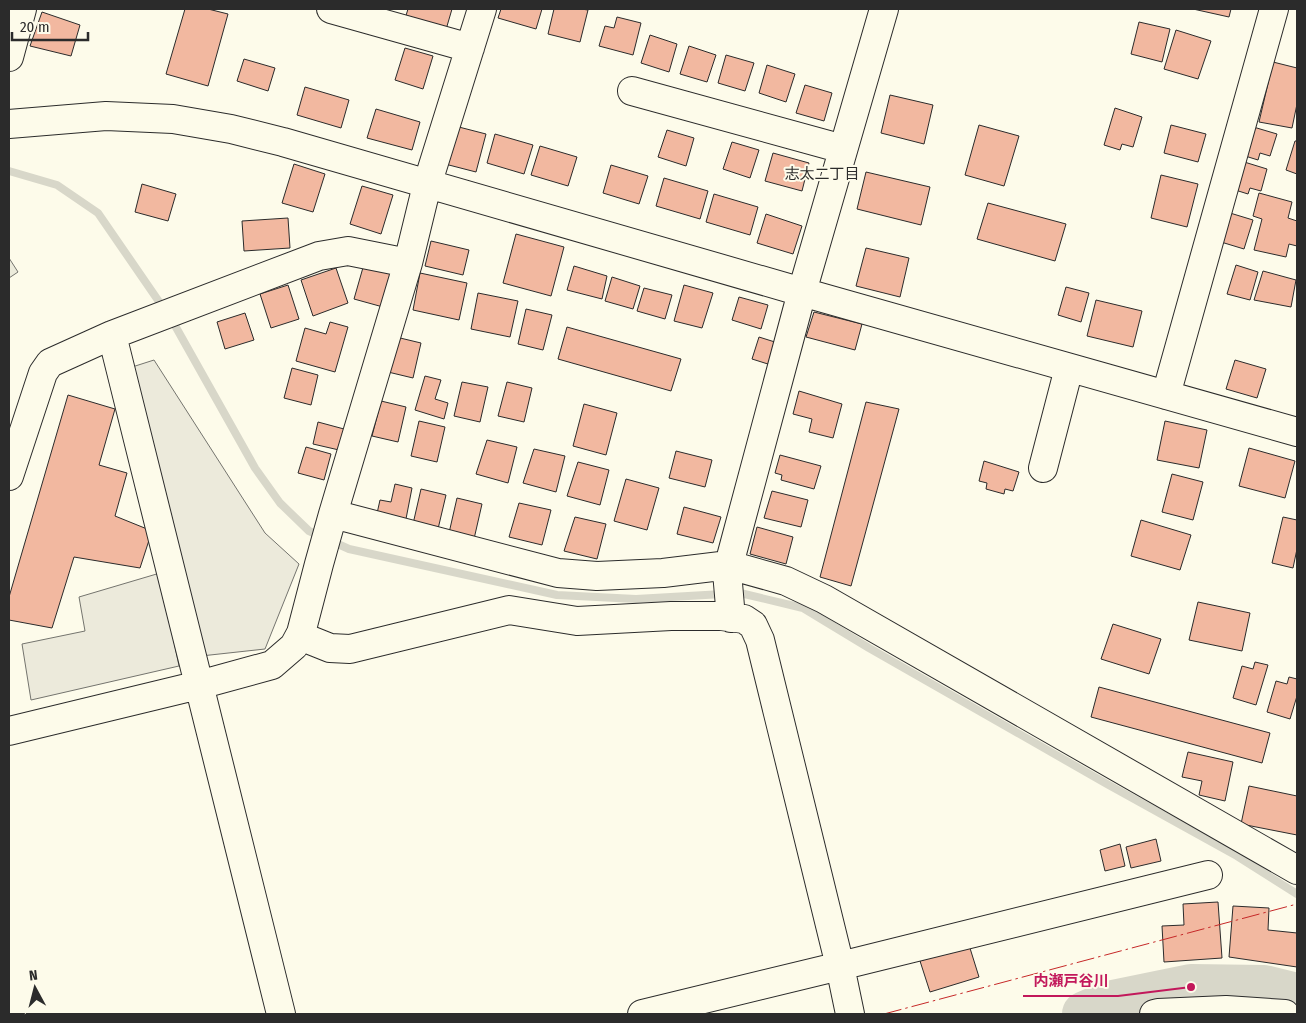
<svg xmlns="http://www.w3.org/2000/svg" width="1306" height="1023" viewBox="0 0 1306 1023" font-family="'Fira Sans Condensed','Noto Sans JP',sans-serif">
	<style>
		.green { fill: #ecebdb; stroke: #74746e }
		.parking { fill: #eceadb; stroke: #74746e }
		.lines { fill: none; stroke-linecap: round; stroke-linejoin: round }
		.stream { stroke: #d8d7c9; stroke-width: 8 }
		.river { stroke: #d8d7c9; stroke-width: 46 }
		.building { fill: #f2b8a0; stroke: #2b2b2b }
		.minor-casing { stroke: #2b2b2b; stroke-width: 30 }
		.minor { stroke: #fdfbea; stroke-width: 28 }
		.power { stroke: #c62828; stroke-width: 1; stroke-dasharray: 18 4 2.5 4; stroke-linecap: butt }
		.labels { text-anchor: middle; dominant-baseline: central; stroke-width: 4; stroke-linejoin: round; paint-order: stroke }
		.neighbourhood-label { font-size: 15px; fill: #2b2b2b; stroke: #fdfbea }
		.leader { fill: none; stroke: #c2185b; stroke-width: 2 }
		.callout-dot { fill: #c2185b; stroke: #fdfbea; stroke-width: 2 }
		.callout-label { font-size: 15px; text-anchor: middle; font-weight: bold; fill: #c2185b; stroke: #fdfbea; stroke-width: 4; stroke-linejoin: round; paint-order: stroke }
	</style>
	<rect width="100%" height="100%" fill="#fdfbea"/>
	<path class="green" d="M9,258l9,14 -9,6z"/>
	<path class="parking" d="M154,360l111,173 34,31 -34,85 -64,7 -72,-288z
		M160,573l19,93 -148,34 -9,-56 63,-13 -6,-34z"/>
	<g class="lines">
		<path class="stream" d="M9,171l48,14 41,28 75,109 82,146 25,35 29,28 40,18 208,46 79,4 104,-6 63,15 66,40 238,136 130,72 60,38"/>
		<path class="river" d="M1085,1014l23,-10 83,-17 73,1 33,8"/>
	</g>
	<path class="building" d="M185,9h23l20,5 -20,72 -42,-12z
		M408,9h44l-7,24 -41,-11z
		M501,9h41l-6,20 -38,-11z
		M554,9h27l7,1 -8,32 -32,-8z
		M1193,9h38l-2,8z
		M42,12l38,13 -9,31 -41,-10z
		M617,17l24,6 -8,32 -34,-9 6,-20 9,2z
		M1139,22l31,7 -8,33 -31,-8z
		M1176,30l35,11 -13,38 -34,-10z
		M650,35l27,9 -8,28 -28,-9z
		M689,46l27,9 -9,27 -27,-8z
		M405,48l28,8 -10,33 -28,-9z
		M726,55l28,8 -9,28 -27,-8z
		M244,59l31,9 -7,23 -31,-10z
		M1273,62l24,6v36l-5,24 -33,-6z
		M767,65l28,9 -9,28 -27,-9z
		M805,85l27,8 -8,28 -28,-8z
		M305,87l44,13 -8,28 -44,-13z
		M890,95l43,10 -9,39 -43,-11z
		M1115,108l27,9 -9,30 -11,-3 -2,6 -16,-5z
		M376,109l44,13 -8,28 -45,-12z
		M979,125l40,11 -15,50 -39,-11z
		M1171,125l35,9 -8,28 -34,-9z
		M455,126l31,8 -10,38 -31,-8z
		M1250,126l27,8 -7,22 -10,-3 -2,7 -16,-5z
		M667,130l27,8 -8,28 -28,-9z
		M495,134l38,11 -9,29 -37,-11z
		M1295,141h2v33l-11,-4z
		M732,142l27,8 -9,28 -27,-9z
		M540,146l37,11 -9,29 -37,-11z
		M773,153l36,10 -7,28 -37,-10z
		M1241,161l26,8 -6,22 -11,-3 -2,6 -16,-5z
		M294,164l31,10 -12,38 -31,-9z
		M611,165l37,11 -9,28 -36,-11z
		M866,172l64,15 -9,38 -64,-16z
		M1161,175l37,9 -11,43 -36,-9z
		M664,178l44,13 -8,28 -44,-13z
		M142,184l34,10 -8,27 -33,-9z
		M362,186l31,9 -12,39 -31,-10z
		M1259,193l33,9 -4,16 9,3v25l-8,-2 -3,13 -32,-7 8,-31 -9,-3z
		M714,194l44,13 -8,28 -44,-13z
		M988,203l78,21 -11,37 -78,-22z
		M1230,213l23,7 -9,29 -23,-7z
		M766,214l36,12 -9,28 -36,-11z
		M288,218l2,30 -46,3 -2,-30z
		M516,234l48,13 -13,49 -48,-13z
		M431,241l38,9 -6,25 -38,-9z
		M866,248l43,10 -9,39 -44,-11z
		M364,264l29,8 -10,35 -29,-8z
		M1236,265l22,7 -8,28 -23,-6z
		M574,266l33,10 -5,23 -35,-9z
		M336,268l12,35 -35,13 -12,-36z
		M1263,271l33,9 -5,27 -37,-7z
		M420,273l47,10 -8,37 -46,-10z
		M612,277l28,9 -7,23 -28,-8z
		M288,285l11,34 -28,9 -11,-34z
		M684,285l29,8 -11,35 -28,-7z
		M1066,287l23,6 -8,29 -23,-7z
		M644,288l28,7 -7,24 -28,-8z
		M478,293l40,8 -8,36 -39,-8z
		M739,297l29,8 -7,24 -29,-9z
		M1096,300l46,11 -9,36 -46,-11z
		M526,309l26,6 -9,35 -25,-6z
		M814,312l48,12 -7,26 -49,-13z
		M245,313l9,27 -29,9 -8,-27z
		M330,322l18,5 -13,45 -39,-11 9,-33 21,6z
		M567,327l114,32 -10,32 -113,-32z
		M396,337l25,6 -8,35 -25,-6z
		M759,337l19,6 -7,22 -19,-6z
		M1235,360l31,9 -9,29 -31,-9z
		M292,368l26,7 -7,30 -27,-7z
		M425,376l16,4 -6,19 13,4 -4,16 -29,-9z
		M462,382l26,5 -8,35 -26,-6z
		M507,382l25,6 -8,34 -26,-6z
		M799,391l43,13 -9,34 -24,-6 3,-13 -19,-5z
		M68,395l47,14 -16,56 28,8 -12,43 37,15 -12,37 -66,-11 -22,71 -43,-8v-23z
		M381,401l25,6 -8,35 -26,-6z
		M866,402l33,7 -48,177 -31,-9z
		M584,404l33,9 -11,42 -33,-9z
		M419,421l26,6 -8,35 -26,-6z
		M1165,421l42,9 -8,38 -42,-8z
		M318,422l26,7 -5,21 -26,-6z
		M487,440l30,7 -9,36 -32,-9z
		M306,447l25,7 -7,26 -26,-7z
		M1249,448l46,13 -10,37 -46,-12z
		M534,449l31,7 -9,36 -33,-9z
		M676,451l36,9 -7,27 -36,-9z
		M780,455l41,11 -7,23 -33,-9 1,-5 -7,-2z
		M984,461l35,11 -6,19 -8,-2 -1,5 -18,-5 1,-6 -8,-2z
		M578,462l31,8 -9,35 -33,-9z
		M1172,474l31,8 -10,38 -31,-8z
		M626,479l33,9 -12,42 -33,-9z
		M395,484l17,4 -7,36 -29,-6 4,-18 11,2z
		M421,489l25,6 -8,34 -25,-5z
		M772,491l36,9 -7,27 -37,-9z
		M457,498l25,6 -8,35 -25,-6z
		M519,503l32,7 -9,35 -33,-8z
		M684,507l37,10 -8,26 -36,-9z
		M575,517l31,7 -9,35 -33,-8z
		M1283,517l14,3v29l-4,19 -21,-5z
		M1141,520l50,15 -11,35 -49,-14z
		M757,527l36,10 -7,27 -36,-10z
		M1198,602l52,11 -8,38 -53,-11z
		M1113,624l48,15 -12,35 -48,-15z
		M1255,662l13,3 -12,40 -23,-7 9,-32 11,3z
		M1289,677l8,2v17l-7,23 -23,-7 9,-31 11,3z
		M1099,687l171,46 -8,30 -171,-46z
		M1188,752l45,10 -8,39 -26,-6 3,-14 -20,-4z
		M1249,786l48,10v39l-56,-11z
		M1156,839l5,22 -30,7 -5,-21z
		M1120,844l5,22 -20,5 -5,-21z
		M1218,902l4,56 -58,4 -2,-36 22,-1 -1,-21z
		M1233,906l36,2 -1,22 29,3v34l-68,-10z
		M969,945l10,32 -49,15 -10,-31z"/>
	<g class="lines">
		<defs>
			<path id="minor" d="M331,9l139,39
				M9,57l13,-48
				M632,91l211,58
				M9,124l97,-8 67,3 58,10 52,13 519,150 495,140
				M112,335l169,679
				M1166,395l108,-386
				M1043,468l26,-100
				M9,476l34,-103 7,-10 62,-28 207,-79 29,-5 60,12
				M333,514l225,59 39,3 66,-3 66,-8 57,16 38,18 473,271
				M731,618l-4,-46 75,-280 82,-283
				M300,636l30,12 20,1 159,-39 68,11 94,-5h50l23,3 9,6 7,15 80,326 10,48
				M9,731l190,-46 73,-20 22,-19 7,-13 18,-69 14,-50 75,-251 19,-78 55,-176
				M642,1014l198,-48 368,-91
				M1154,1014l4,-1 68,-3 59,4"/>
		</defs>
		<use href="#minor" class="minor-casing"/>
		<use href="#minor" class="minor"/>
		<path class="power" d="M884,1014l413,-110"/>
	</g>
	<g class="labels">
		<g class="neighbourhood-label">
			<text x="822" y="174">志太二丁目</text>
		</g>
	</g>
	<path class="leader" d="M1191 987L1118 996H1023"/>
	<circle class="callout-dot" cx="1191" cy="987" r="5"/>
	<g class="callout-label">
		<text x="1071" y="986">内瀬戸谷川</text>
	</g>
	<rect width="1306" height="1023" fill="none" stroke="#2b2b2b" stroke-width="20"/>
	<g transform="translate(35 988) rotate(353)" stroke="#fdfbea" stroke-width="4" paint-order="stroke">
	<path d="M0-4L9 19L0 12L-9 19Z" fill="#2b2b2b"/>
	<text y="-8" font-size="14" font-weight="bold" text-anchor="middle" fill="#2b2b2b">N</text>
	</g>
	<path d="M12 32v8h76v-8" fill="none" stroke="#2b2b2b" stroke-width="2.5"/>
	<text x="20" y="32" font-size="15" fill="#2b2b2b" stroke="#fdfbea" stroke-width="4" paint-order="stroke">20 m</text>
</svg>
